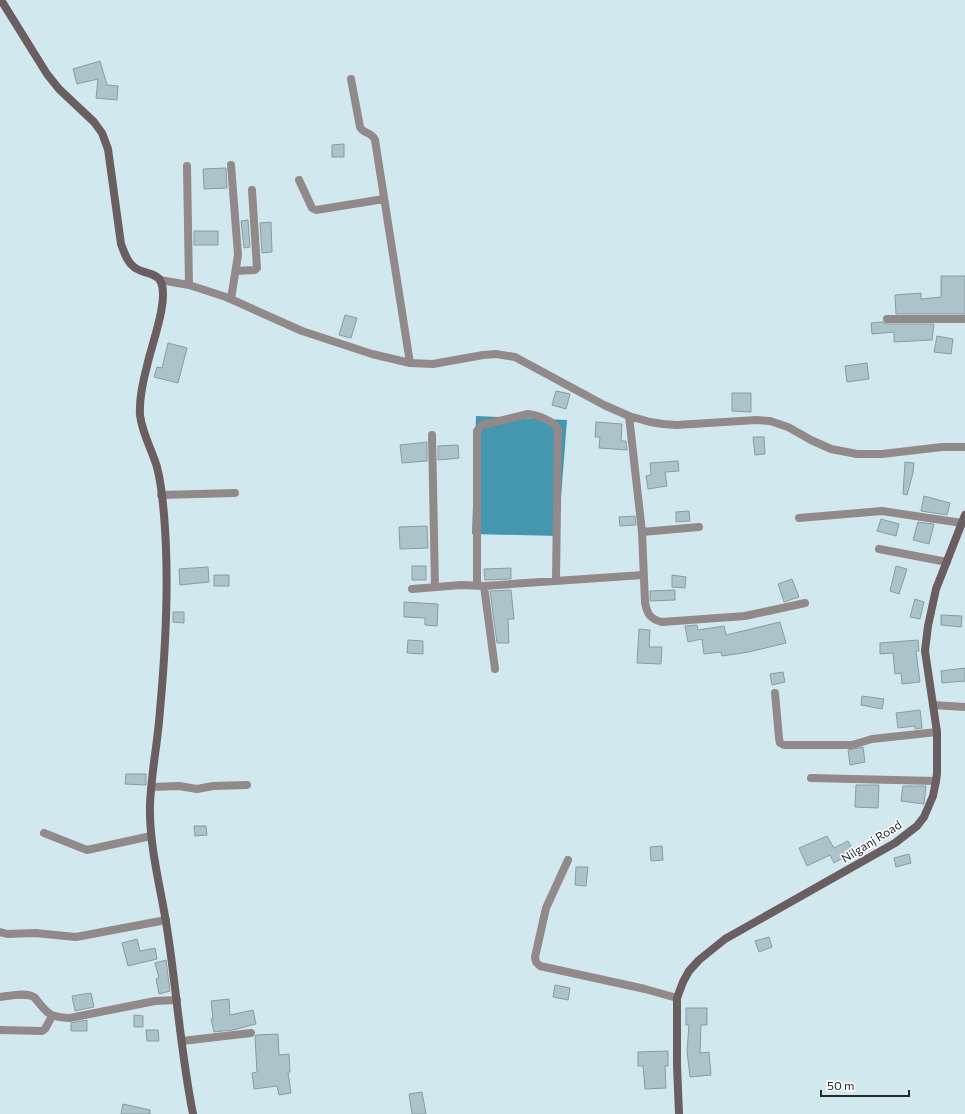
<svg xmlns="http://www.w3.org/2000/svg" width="965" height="1114" viewBox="0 0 965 1114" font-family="Commissioner,sans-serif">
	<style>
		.water { fill: #4497ae }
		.building { fill: #adc3ca; stroke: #879ca3 }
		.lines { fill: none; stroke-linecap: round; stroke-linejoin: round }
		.street { stroke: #92898b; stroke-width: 8 }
		.secondary { stroke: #6b5e61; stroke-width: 8 }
		.labels { text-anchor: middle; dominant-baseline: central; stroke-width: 3; stroke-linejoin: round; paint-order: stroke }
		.street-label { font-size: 12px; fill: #212a2c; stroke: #fff }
	</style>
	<rect width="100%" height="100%" fill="#d2e8ef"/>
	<path class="water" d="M476,416l91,4 -9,116 -86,-2z"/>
	<path class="building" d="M100,61l7,24 11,1 -1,14 -21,-2 2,-19 -21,5 -4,-15z
		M344,144v13h-12v-12z
		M226,168l1,20 -23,1 -1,-20z
		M248,220l2,27 -6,1 -3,-27z
		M271,222l1,30 -10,1 -2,-30z
		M194,231h24v14h-24z
		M941,276h24v38h-69l-1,-19 26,-2v6l20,-2z
		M345,315l12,3 -6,20 -12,-3z
		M882,322l5,2h47l-2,16 -38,2v-10l-22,2 -1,-11z
		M937,336l16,3 -2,15 -17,-2z
		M168,343l19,5 -9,35 -24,-6 3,-10 5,1z
		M867,363l2,16 -22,3 -2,-16z
		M556,391l14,3 -4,15 -14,-4z
		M732,393h19v19l-19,-1z
		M596,422l26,2 -1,17h5l1,9 -28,-2 1,-11h-5z
		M753,437h11l1,17 -10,1z
		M427,442v19l-25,2 -2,-18z
		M458,445l1,13 -21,2v-14z
		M678,461l1,10 -14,1 2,14 -19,3 -2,-13 5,-1 -1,-12z
		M905,462l9,1 -1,10 -6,22 -4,-1z
		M924,496l26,7 -3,12 -26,-4z
		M689,511l1,10 -14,1v-10z
		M635,516l1,9 -16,1 -1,-9z
		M881,519l18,5 -3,12 -19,-5z
		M918,522l16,2 -5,20 -16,-4z
		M427,526l1,22 -28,1 -1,-22z
		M412,566h14v14h-14z
		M896,566l11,3 -8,25 -9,-3z
		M208,567l1,15 -29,3 -1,-16z
		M511,568v11l-26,1 -1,-11z
		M214,575h15v11h-15z
		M672,575l14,2 -1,11 -13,-1z
		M792,579l7,18 -15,5 -6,-18z
		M511,590l3,29h-6l1,24h-12l-7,-52z
		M675,590v10l-25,1v-10z
		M915,599l9,3 -4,17 -10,-2z
		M404,602l34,2 -1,22 -12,-1v-7l-21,-1z
		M173,612h11v11l-11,-1z
		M941,615l21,1 -1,11 -20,-2z
		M780,622l6,21 -37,9 -27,4 -1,-4 -17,2 -2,-15 -14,3 -3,-16 12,-1 1,5 26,-4 2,9z
		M639,629l11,1 -1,17h13l-1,17 -24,-1z
		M408,640l15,1v13l-16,-1z
		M918,640l1,11h-3l4,31 -18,2 -1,-11 -6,1 -2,-21 -13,1v-11z
		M965,668v13l-23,2 -1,-12z
		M783,672l2,10 -13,3 -2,-11z
		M862,696l22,3 -2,10 -21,-4z
		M920,710l2,18 -7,1v-3l-17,2 -2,-15z
		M863,747l2,15 -15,3 -2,-15z
		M126,774h20v11l-21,-1z
		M856,785h23l-1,23 -23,-1z
		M903,786h23l-2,18 -23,-3z
		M194,826h12l1,9 -12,1z
		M827,836l7,12 14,-7 6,11 -20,11 -4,-8 -23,11 -8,-18z
		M662,846l1,14 -12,1 -1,-14z
		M909,854l2,9 -15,4 -2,-9z
		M576,867h12l-2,19 -11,-1z
		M769,937l3,10 -13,5 -4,-11z
		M137,939l3,12 15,-3 2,11 -29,7 -6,-23z
		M166,960l4,31 -11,3 -3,-15 3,-1 -4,-15z
		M555,985l15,3 -2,12 -15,-3z
		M91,993l3,14 -19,4 -3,-15z
		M229,999l1,16 23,-5 3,14 -23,6 -19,2 -3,-13h2l-2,-18z
		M686,1008h21v17h-6l-1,28 9,-1 2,23 -21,2 -3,-26 2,-26h-3z
		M134,1015l9,1v11h-9z
		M87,1020v11h-16v-8z
		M146,1030h12l1,11h-12z
		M278,1034l1,21 10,-1 1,18h-2l3,21 -12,2 -2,-9 -23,3 -2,-16 5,-1 -2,-35 1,-2z
		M668,1051v15h-3l1,22 -21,1 -2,-23h-5v-14z
		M422,1092l4,22h-14l-3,-20z
		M123,1104l27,6v4h-29z"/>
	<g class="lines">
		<path class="street" d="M351,79l9,48c3,7 12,5 15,13l35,223
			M187,166l2,119
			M299,180l13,28 4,2 68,-11
			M236,271l19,-1 2,-2 -5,-78
			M160,280l29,5 37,12 76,34 70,23 38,9 23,1 50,-9 13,-1 19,3 89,48 25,11 21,6 13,2 14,1 79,-5 14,1 18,6 23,13 20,9 26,5h25l60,-7h23
			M231,299l7,-44 -7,-90
			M887,319h78
			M629,416l13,116 3,70c2,12 5,17 17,20l83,-6 60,-13
			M432,435l3,152
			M161,495l74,-2
			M799,518l83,-7 80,12
			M642,532l57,-5
			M879,549l68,13
			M477,585v-154l5,-6 46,-11c9,1 26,7 30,15l-2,152
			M484,586l11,83
			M412,589l49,-4 23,1 159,-11
			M775,693l4,45 1,5 4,2h68l20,-6 65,-7
			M933,705l32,2
			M811,778l125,3
			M152,787l27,-1 18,3 16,-3 34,-1
			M44,833l43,17 64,-14
			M568,860l-22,48 -11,49 1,5 4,4 105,23 32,9
			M0,932l7,2 28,-1 41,4 90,-17
			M0,997c10,-1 25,-5 34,0 14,16 13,20 36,21l85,-17 22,-1
			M0,1030l42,1 3,-2 7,-13
			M182,1041l69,-8"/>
		<path class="secondary" d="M1,0l46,74 12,15 35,33 8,11 6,16 13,95c3,8 6,18 13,23 8,7 23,5 27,15 8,19 -10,64 -14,84 -4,15 -8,33 -7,49 2,18 12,35 17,52 6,23 8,57 9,81 2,54 -1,108 -6,162 -2,32 -9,63 -10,95 -1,44 12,87 18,130 9,59 13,120 25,179
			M679,1114l-2,-49v-67l6,-16 6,-11 10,-11 26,-21 170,-96 22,-17 7,-9 9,-21 3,-15 1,-8v-41l-12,-81 3,-25 8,-37 29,-74"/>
	</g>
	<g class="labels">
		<g class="street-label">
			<text transform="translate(871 841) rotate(-32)">Nilganj Road</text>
		</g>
	</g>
	<path d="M821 1090v6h88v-6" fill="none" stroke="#212a2c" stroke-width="2"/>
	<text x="827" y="1090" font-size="12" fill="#212a2c" stroke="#ffffff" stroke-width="3" paint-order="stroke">50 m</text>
</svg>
